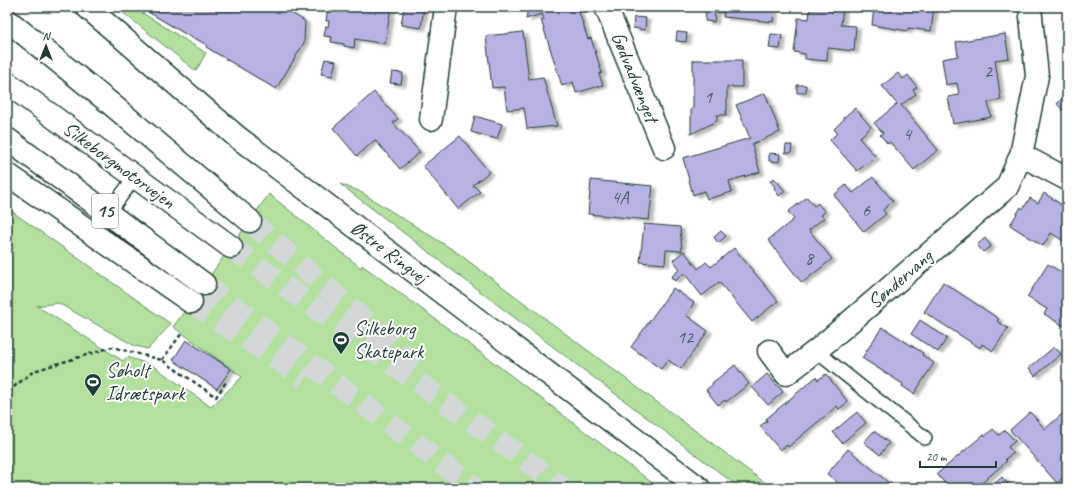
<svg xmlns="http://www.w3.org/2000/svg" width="1074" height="495" viewBox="0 0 1074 495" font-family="Caveat,sans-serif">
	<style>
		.green { fill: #b2e09f; stroke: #688e6a }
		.building { fill: #b7b2e4; stroke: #1f3d34; filter: url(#shadow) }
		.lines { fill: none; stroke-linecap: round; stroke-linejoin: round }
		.motorway-tunnel { stroke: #d2d8d6; stroke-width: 22; stroke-dasharray: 22 11; stroke-linecap: butt }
		.service-casing { stroke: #1f3d34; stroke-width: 16 }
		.minor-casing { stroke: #1f3d34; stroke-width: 25 }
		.secondary-casing { stroke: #1f3d34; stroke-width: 25 }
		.motorway-casing { stroke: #1f3d34; stroke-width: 25 }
		.path { stroke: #1f3d34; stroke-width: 2.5; stroke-dasharray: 4 3; stroke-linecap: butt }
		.service { stroke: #fff; stroke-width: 13 }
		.minor { stroke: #fff; stroke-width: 22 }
		.secondary { stroke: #fff; stroke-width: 22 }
		.motorway { stroke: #fff; stroke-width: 22 }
		.labels { text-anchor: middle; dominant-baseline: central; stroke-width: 4; stroke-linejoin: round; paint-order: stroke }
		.number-label { font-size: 18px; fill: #455a60 }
		.shield { fill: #fff; stroke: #627771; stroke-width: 1 }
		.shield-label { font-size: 19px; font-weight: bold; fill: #1f3d34 }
		.street-label { font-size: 20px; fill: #1f3d34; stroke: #fff }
		.poi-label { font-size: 20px; fill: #1f3d34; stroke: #fff; text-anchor: start }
	</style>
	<defs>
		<filter id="shadow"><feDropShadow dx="4.5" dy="2.5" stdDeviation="1" flood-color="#0004"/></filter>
	</defs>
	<rect width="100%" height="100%" fill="#fff"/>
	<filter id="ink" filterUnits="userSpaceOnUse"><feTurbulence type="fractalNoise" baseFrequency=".025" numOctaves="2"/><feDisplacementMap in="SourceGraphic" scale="8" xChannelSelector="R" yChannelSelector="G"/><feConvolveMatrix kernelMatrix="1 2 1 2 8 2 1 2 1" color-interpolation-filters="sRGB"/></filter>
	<g filter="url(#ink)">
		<path class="green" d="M116,7h17l73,46 -10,18z
			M340,184l19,7 96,60 317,237h-32l-241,-182z
			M269,194l92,74 1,-3 118,87 179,136h-652v-280l164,116 -23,25 -13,-3 -77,-43 -21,3 86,55 4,-4 25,8 59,42 31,-30 -60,-44 -9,-6z"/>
		<path class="building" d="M145,7h136l24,14 -1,22 -28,46 -70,-42 1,-2 -12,-7 -1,1 -49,-29z
			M328,7h63l-6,37 -30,-5 -1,9 -10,-2v-2l-13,-2 1,-5 -8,-1 2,-10 2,1 1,-6h-3z
			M404,7h20l-3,21 -20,-3z
			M528,7h22v4l4,-1v-3h20l1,3 3,-1 10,30 3,-1 11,35 -3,1 4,11 -27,8 -3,-11 -11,4 -21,-66h3l-2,-6 -16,5z
			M700,7h74l-1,15 -50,-5 1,-5h-9l-1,10 -9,-1 1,-11h-7z
			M810,7h33l-2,18 15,1 -2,25 -26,-3 -1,13 -22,-2v-5l-11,-2 4,-34 11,1z
			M874,7h60l-3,24 -23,-3v3l-36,-6z
			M634,17l12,1 -1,12 -12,-2z
			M523,32l6,47 14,-2 14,49 -30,3 -3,-21 -17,2 -3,-23 -12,1 -6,-52z
			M677,32l10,1 -1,9 -10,-1z
			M771,34l11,1 -2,14 -11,-1z
			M1005,34l4,24 -14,2 6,40 -13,2 3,15 -38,7 -5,-27 11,-2 -2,-12 -11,2 -4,-26 16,-3 -2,-14z
			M325,59l11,2 -4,15 -11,-2z
			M693,60h49v27h-15v24h-1v4h-9v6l-26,13v-25h2z
			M392,72l11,1 -2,11 -11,-1z
			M898,73l5,6 5,-4 9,12 -4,3 3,4 -15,11 37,45 -24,20 -24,-28 -2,2 -8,-9 3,-2 -9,-10 23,-19 -15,-18z
			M797,85h9v8h-9z
			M374,92l24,27 -5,4 27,29 -20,17 -25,-29 -18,16 -24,-28z
			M765,93l15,39 -28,12 8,28 -31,9 3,11 -25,7 -3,-8 -11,4 -10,-37 67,-20 -14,-33z
			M1067,93v21l-10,-10z
			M855,108l16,19 -12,11 17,19 -19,14 -27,-31 7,-7 -3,-4 10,-10 -1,-1z
			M475,116l27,8 -5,15 -26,-7z
			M460,136l29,36 -16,13 7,7 -22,17 -35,-43z
			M786,145h6l-1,8h-6z
			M769,153l11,1 -1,8 -10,-1z
			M873,177l20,24 -10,9 3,4 -22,18 -30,-37 12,-10 7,8z
			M774,178l11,13 -6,5 -5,-8 1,-1 -5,-6z
			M591,180l62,6 -4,34 -61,-6z
			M1044,193l19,13 4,-6v43l-16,-10 -8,13 -33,-21 11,-18 2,2 7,-11 8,5z
			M807,197l7,9 4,-3 7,9 -4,3 3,3 -15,12 23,29 -30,24 -34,-43 26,-21 -6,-7z
			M644,224l36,3 2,24 -16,-1 -1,14 -25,-2z
			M721,231l5,5 -8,7 -4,-6z
			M985,238l6,8 -8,6 -6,-7z
			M734,248l44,53 -26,21 -33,-40 -17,14 -18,-23 -9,8 -4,-4 9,-8 -7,-9 11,-9 14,18 8,-7 5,5z
			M1048,264l19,12v52l-23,-14 3,-5 -20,-12z
			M943,282l56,37 -2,2 11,7 -15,23 -11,-7 -2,4 -56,-36z
			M673,288l21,15 -8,12 22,16 -27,38 -13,-9 -7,9 -30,-22z
			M920,320l27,18 -9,14 -27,-18z
			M882,327l41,26 -1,2 12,8 -20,31 -12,-8 1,-2 -41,-26z
			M186,340l45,29 -14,20 -44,-29z
			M1054,347l7,7 -26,22 -6,-8z
			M735,365l14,19 -23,18 -1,-2 -7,5 -12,-15 7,-6 -1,-1z
			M767,374l16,18 -15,13 -16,-18z
			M826,374l22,28 -9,7 -2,-3 -49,41 -1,-2 -7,5 -20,-24 7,-5 -1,-2 50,-42 2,3z
			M1067,410v64l-10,9 -47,-53 20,-18 15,17z
			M857,412l9,11 -24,20 -9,-11z
			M993,429l6,6 6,-5 10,11 -7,6 6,6 -9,6 2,2 -31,27h-27l-12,-14 47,-40 1,2z
			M874,431l15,12 -9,12 -16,-13z
			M848,449l47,39h-51l-17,-14z
			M1002,477l7,8 -3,3h-10l-3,-3z"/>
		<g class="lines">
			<path class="motorway-tunnel" d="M250,221l167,145
				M231,247l296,214 36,27
				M204,284l271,204
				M191,302l114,76"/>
			<defs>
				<path id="service" d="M108,213l27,-36
					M816,351l109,87"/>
				<path id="minor" d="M606,7l58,141
					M431,119l15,-112
					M1021,155l46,24
					M769,351l17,23 30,-23 191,-164 14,-32 16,-79 -7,-69"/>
				<path id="secondary" d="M87,7l149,129 463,352"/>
				<path id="motorway" d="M7,20l104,84 139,117
					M7,83l224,164
					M7,139l197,145
					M7,174l184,128"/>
			</defs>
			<use href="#service" class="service-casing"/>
			<use href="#minor" class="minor-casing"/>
			<use href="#secondary" class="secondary-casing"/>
			<use href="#motorway" class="motorway-casing"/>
			<path class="path" d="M162,360l20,-27
				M7,399l4,-10 23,-18 78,-24 50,13 54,37 10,-15"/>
			<use href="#service" class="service"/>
			<use href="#minor" class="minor"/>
			<use href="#secondary" class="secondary"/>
			<use href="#motorway" class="motorway"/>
		</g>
	</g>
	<defs>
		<symbol id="stadium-pin" viewBox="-11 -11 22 30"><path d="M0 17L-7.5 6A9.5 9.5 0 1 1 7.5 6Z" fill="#1f3d34" stroke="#fff"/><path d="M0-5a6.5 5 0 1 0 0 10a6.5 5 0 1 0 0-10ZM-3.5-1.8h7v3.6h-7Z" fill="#fff"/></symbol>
	</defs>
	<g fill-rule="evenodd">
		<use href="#stadium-pin" x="331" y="330" width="20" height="27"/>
		<use href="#stadium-pin" x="83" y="372" width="20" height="27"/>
	</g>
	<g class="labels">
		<g class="number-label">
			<text x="988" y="71">2</text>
			<text x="708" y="97">1</text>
			<text x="907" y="134">4</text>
			<text x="620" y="197">4A</text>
			<text x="866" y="210">6</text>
			<text x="809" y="258">8</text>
			<text x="685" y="337">12</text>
		</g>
		<rect class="shield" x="92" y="194" width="26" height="34" rx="3"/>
		<g class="shield-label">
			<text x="105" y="211">15</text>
		</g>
		<g class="street-label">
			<text transform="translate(635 77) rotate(68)">Gødvadvænget</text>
			<text transform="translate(119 165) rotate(36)">Silkeborgmotorvejen</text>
			<text transform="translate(389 252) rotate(37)">Østre Ringvej</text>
			<text transform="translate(900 279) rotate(-41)">Søndervang</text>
		</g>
		<g class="poi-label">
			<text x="354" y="328">Silkeborg<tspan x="354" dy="23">Skatepark</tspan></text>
			<text x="106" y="370">Søholt<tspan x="106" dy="23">Idrætspark</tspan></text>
		</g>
	</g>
	<rect width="1074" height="495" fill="none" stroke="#fff" stroke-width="24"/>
	<rect x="12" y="12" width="1050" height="471" fill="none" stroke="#1f3d34" stroke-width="1.5" filter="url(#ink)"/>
	<g transform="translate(46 46)" stroke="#ffffff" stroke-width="3" paint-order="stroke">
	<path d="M0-3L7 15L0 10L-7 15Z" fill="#1f3d34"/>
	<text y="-6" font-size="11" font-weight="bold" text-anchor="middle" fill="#1f3d34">N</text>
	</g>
	<path d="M920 461v6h76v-6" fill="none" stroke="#1f3d34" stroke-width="2"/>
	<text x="926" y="461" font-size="12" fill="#1f3d34" stroke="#ffffff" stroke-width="3" paint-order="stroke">20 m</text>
</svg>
